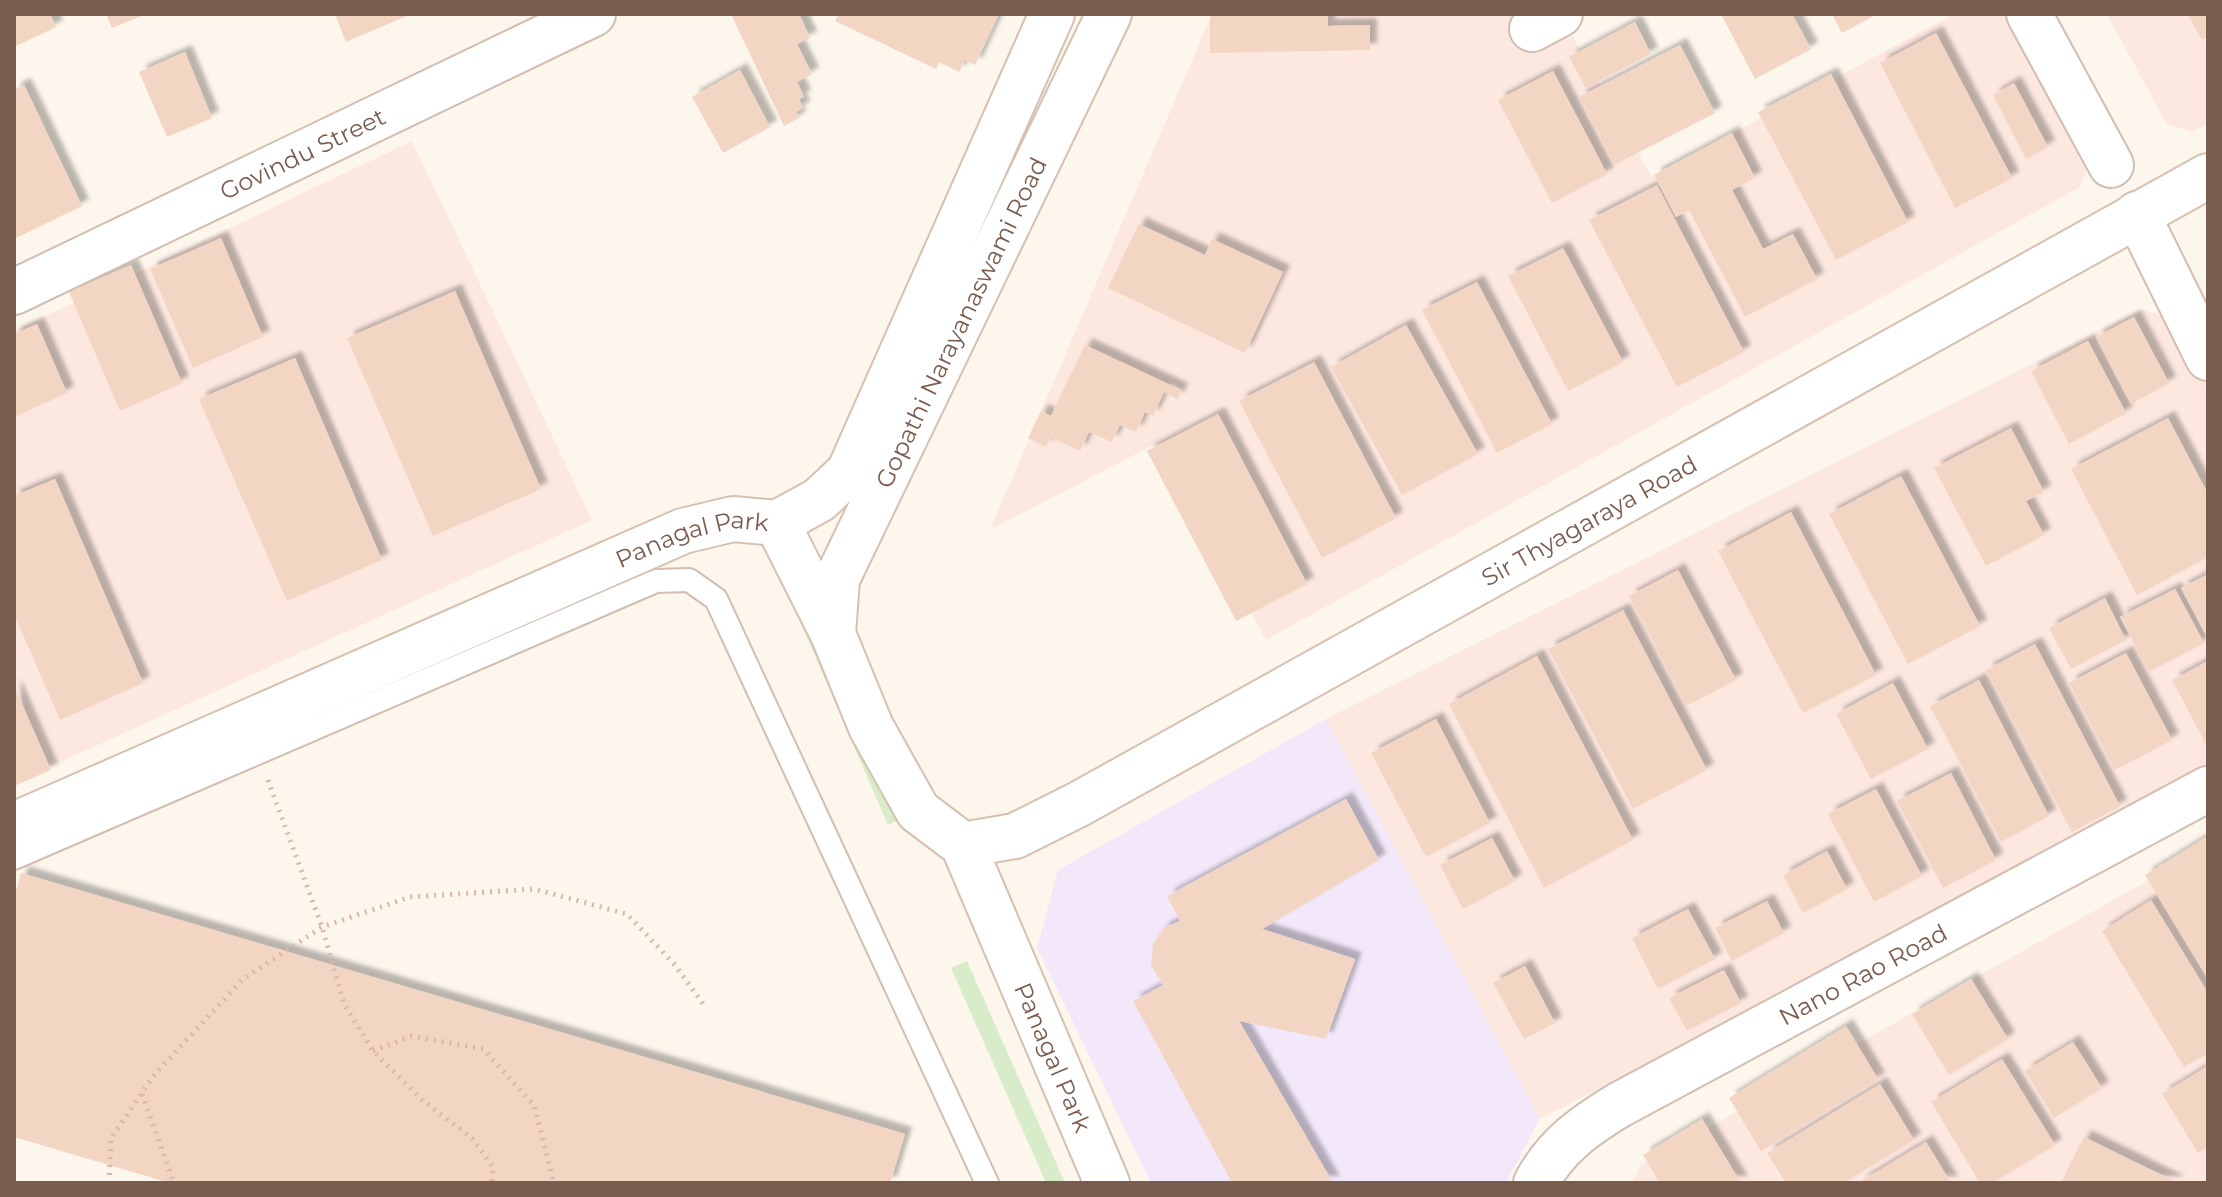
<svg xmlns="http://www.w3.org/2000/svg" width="2222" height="1197" viewBox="0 0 2222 1197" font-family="Montserrat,sans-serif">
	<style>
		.commercial { fill: #fde8e0 }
		.education { fill: #f3e8fa }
		.green { fill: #d8ecc9 }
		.building { fill: #f3d5c3; filter: url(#shadow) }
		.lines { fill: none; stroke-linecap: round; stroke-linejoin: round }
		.lane-casing { stroke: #d1beb0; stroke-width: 26 }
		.street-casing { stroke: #d1beb0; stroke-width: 48 }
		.secondary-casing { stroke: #d6c0b0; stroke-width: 48 }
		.path { stroke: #d9b8a5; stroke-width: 5; stroke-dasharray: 2 6; stroke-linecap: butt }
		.lane { stroke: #fff; stroke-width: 22 }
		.street { stroke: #fff; stroke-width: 44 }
		.secondary { stroke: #fff; stroke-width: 44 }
		.labels { text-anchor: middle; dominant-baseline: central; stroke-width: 6; stroke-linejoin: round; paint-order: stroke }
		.street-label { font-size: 24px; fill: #7a5c4d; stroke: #fffaf3 }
	</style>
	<defs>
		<filter id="shadow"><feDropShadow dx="7" dy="-7" stdDeviation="2" flood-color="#0004"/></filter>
	</defs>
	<rect width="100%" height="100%" fill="#fdf6ec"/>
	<path class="commercial" d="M1212,14h348l92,163 302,-163h57l80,146 -11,27 -814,453 -107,-198 -169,88z
		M2107,14h101v109l-16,9 -26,-9z
		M412,141l180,379 -578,263v-452z
		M2141,309l32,10 35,66v391l-668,343 -214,-400z
		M2208,847v336h-576l8,-17z"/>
	<path class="education" d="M1326,719l214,400 -34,64h-355l-114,-235 21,-78z"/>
	<path class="green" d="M773,559l128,260 -13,6z
		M967,961l98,222h-19l-95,-215z"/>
	<path class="building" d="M14,14h36l6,13 -42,20z
		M106,14h40l-34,14z
		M335,14h76l-65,28z
		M731,14h68l11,24 -13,6 15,30 -15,8 7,15 -5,2 4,9 -7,4 3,6 -15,8z
		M839,14h160l-24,51 -10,-5 -6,12 -20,-10 -3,7 -101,-48z
		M1210,14h118v12l42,-1v25l-160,3z
		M1721,14h71l19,35 -56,30z
		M1832,14h45l-35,19z
		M2187,14h21v22l-6,4z
		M1635,22l16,32 -65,34 -17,-31z
		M1936,33l76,145 -57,30 -75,-145z
		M1680,45l35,68 -101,52 -35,-68z
		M185,52l27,66 -45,19 -28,-65z
		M740,70l30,57 -47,26 -31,-56z
		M1553,71l54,103 -55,29 -54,-103z
		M1831,74l77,148 -72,38 -78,-148z
		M2014,83l34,64 -22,12 -33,-64z
		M24,85l58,121 -68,33v-149z
		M1732,133l23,45 -23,12 31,59 30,-15 24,45 -72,38 -56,-107 -13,7 -22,-42z
		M1657,185l87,167 -67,35 -88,-167z
		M1139,224l66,31 7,-16 71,33 -38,81 -137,-65z
		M221,238l42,99 -70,31 -43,-99z
		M1563,248l60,114 -55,29 -60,-115z
		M131,265l51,118 -62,28 -51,-119z
		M1477,282l75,142 -55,29 -75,-143z
		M455,291l86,198 -108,47 -86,-198z
		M2134,317l35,66 -38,21 -35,-67z
		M37,324l30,69 -53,24v-83z
		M1406,325l72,129 -76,41 -71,-128z
		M2088,341l38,72 -57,31 -38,-73z
		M1085,345l96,45 -4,9 -13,-7 -11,24 -8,-4 -9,20 -16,-7 -8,17 -23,-10 -9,19 -30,-14 -4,10 -18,-9 13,-27 10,5z
		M295,358l87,202 -95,41 -88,-202z
		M1314,362l82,156 -74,40 -83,-157z
		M1218,414l89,170 -71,37 -89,-170z
		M2168,418l40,76v63l-71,38 -66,-126z
		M2011,428l33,64 -18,9 18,34 -58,31 -52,-98z
		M1901,476l79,150 -72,38 -79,-150z
		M55,479l88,204 -83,37 -46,-106v-118z
		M1791,512l85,163 -73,38 -85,-162z
		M1678,570l58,110 -50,26 -57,-110z
		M2208,574v65l-27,-51z
		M2175,589l29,54 -55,29 -29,-55z
		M2105,598l21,42 -55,29 -22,-41z
		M1623,610l84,160 -74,39 -85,-160z
		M2035,644l85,162 -48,26 -86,-162z
		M2126,653l46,87 -57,30 -46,-87z
		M1537,656l96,184 -89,48 -95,-184z
		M2208,661v87l-36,-68z
		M1979,680l70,136 -48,26 -71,-136z
		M1893,683l35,66 -57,30 -35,-65z
		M14,686l37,84 -37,16z
		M1436,719l54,104 -64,34 -55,-104z
		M1951,773l45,87 -53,28 -46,-87z
		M1876,789l46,87 -48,26 -46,-88z
		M1346,799l33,61 -117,69 93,30 -29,80 -87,-18 94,162h-101l-99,-182 30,-16 -12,-20 2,-21 11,-16 16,-7 -13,-25z
		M2208,836v143l-63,-104z
		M1492,838l23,43 -52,28 -23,-44z
		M1827,851l20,38 -44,24 -20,-38z
		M21,873l884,261 -15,49h-720l-156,-46v-239z
		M2151,900l57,93v60l-24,14 -82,-136z
		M1767,901l17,32 -52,28 -17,-33z
		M1688,909l27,50 -57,30 -26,-51z
		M1525,966l30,57 -31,16 -31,-56z
		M1724,970l17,33 -54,28 -18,-33z
		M1971,979l37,60 -59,36 -37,-61z
		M1846,1026l32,53 -117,72 -32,-53z
		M2073,1042l29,46 -48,30 -29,-47z
		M2002,1059l53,86 -63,38h-12l-49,-81z
		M2208,1066v81l-10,6 -36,-59z
		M1880,1084l34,56 -70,43h-58l-19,-30z
		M1702,1119l39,64h-81l-17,-28z
		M2084,1137l94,46h-117z
		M1926,1142l25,41h-93z"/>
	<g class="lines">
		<defs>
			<path id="lane" d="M14,858l642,-277 33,-1 27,19 271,584"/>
			<g id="street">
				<path d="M2029,14l82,151"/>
				<path d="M1532,29l28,-15"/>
				<path d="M2137,214l71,144"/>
				<path id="s1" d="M14,292l579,-278"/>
				<path id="s2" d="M1536,1183c20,-37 47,-56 83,-78l589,-316"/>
			</g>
			<g id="secondary">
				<path id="s3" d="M777,523l56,111 38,93 47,84 45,34 144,338"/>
				<path d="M777,523l42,-23 30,-28 203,-458"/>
				<path id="s4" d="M833,634l4,-55 272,-565"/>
				<path id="s5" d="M14,825l669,-294 50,-12 44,4"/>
				<path id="s6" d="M963,845l52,-9 64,-32 1129,-628"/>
			</g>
		</defs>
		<use href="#lane" class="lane-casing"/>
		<use href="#street" class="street-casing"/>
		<use href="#secondary" class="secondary-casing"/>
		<path class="path" d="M268,780l54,147 22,77 29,47 49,49 50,38 21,29 -1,16
			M373,1051l38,-15 72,13 51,56 20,78
			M142,1094l32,89
			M109,1183l2,-45 44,-64 88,-95 79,-52 88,-30 124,-8 93,25 48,51 31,43"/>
		<use href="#lane" class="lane"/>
		<use href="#street" class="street"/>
		<use href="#secondary" class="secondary"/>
	</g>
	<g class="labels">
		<g class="street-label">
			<text stroke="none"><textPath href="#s1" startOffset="320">Govindu Street</textPath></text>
			<text stroke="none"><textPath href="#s4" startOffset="340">Gopathi Narayanaswami Road</textPath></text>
			<text stroke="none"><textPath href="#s6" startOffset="708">Sir Thyagaraya Road</textPath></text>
			<text stroke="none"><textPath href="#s5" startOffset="738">Panagal Park</textPath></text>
			<text stroke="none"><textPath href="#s2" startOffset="392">Nano Rao Road</textPath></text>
			<text stroke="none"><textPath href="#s3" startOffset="608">Panagal Park</textPath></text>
		</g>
	</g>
	<rect width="2222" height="1197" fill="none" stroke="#7a5c4d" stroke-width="32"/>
</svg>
